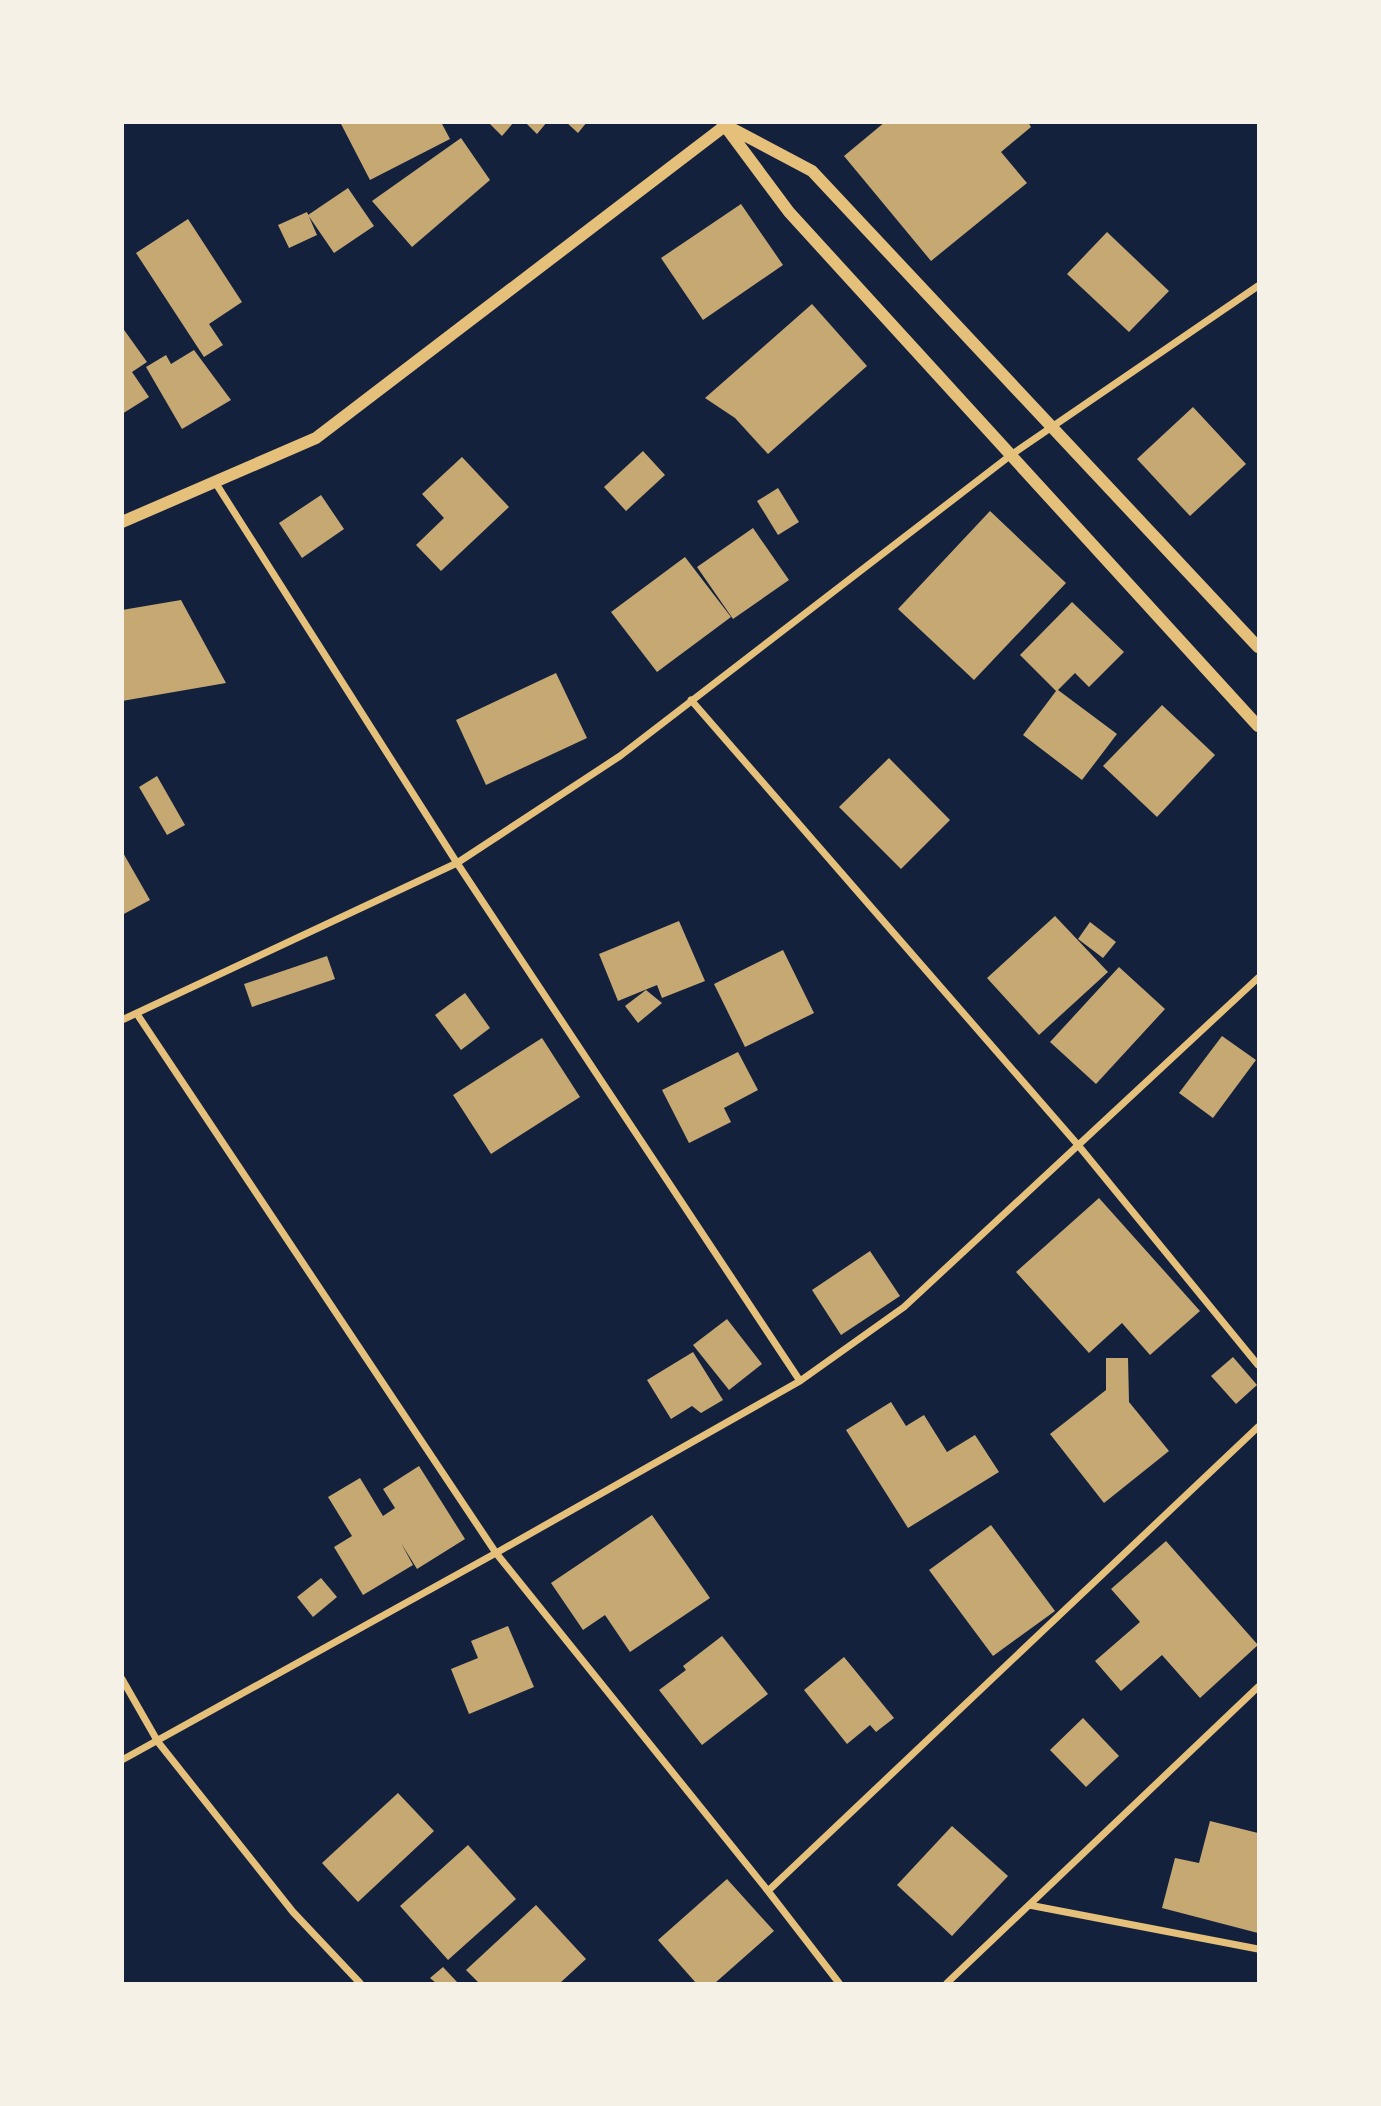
<svg xmlns="http://www.w3.org/2000/svg" width="1381" height="2106" viewBox="0 0 1381 2106" font-family="Poppins,sans-serif">
	<style>
		.building { fill: #c6a872 }
		.lines { fill: none; stroke-linecap: round; stroke-linejoin: round }
		.minor { stroke: #e5c07b; stroke-width: 7 }
		.tertiary { stroke: #e5c07b; stroke-width: 12 }
	</style>
	<rect width="100%" height="100%" fill="#14213d"/>
	<path class="building" d="M340,122h101l9,17 -80,41z
		M488,122h26l-12,14z
		M525,122h22l-10,12z
		M566,122h21l-9,11z
		M885,122h143l3,5 -30,25 26,31 -96,78 -87,-105z
		M461,138l29,42 -78,67 -40,-46z
		M348,188l26,38 -40,27 -26,-38z
		M741,204l42,61 -80,55 -42,-62z
		M307,212l10,23 -28,13 -11,-23z
		M188,219l54,83 -33,22 14,21 -19,12 -68,-104z
		M1107,232l62,59 -40,41 -62,-58z
		M812,304l55,62 -99,88 -33,-36 -30,-20z
		M122,327l25,35 -15,10 17,25 -27,17z
		M194,350l37,50 -49,29 -36,-62 20,-12 5,9z
		M1193,407l53,57 -56,52 -53,-57z
		M643,451l22,24 -39,36 -22,-24z
		M462,457l47,50 -68,64 -25,-26 28,-27 -22,-24z
		M778,488l21,34 -21,13 -21,-34z
		M321,495l23,34 -42,29 -23,-35z
		M990,511l76,72 -92,97 -76,-71z
		M753,528l36,52 -56,39 -36,-52z
		M685,557l46,60 -74,55 -46,-60z
		M181,600l45,83 -104,18v-91z
		M1072,602l52,50 -35,35 -14,-14 -17,17 59,44 -35,46 -59,-45 33,-44 -36,-36z
		M556,673l31,65 -101,47 -30,-65z
		M1162,705l53,50 -58,62 -54,-51z
		M889,758l61,62 -49,49 -62,-62z
		M157,776l28,49 -18,10 -28,-48z
		M122,851l28,49 -28,15z
		M1055,916l53,56 -69,63 -52,-57z
		M679,921l26,60 -43,17 -5,-13 -39,16 -19,-47z
		M1090,922l26,20 -13,16 -25,-19z
		M783,950l31,63 -69,34 -31,-63z
		M327,956l8,23 -83,28 -8,-23z
		M1119,967l46,42 -69,75 -46,-42z
		M646,990l16,13 -24,20 -13,-17z
		M465,993l25,35 -29,22 -26,-35z
		M1222,1036l34,24 -43,58 -34,-25z
		M542,1038l38,59 -89,57 -38,-59z
		M738,1052l20,38 -34,18 7,14 -42,21 -27,-53z
		M1099,1198l101,113 -50,44 -28,-32 -33,30 -73,-81z
		M870,1251l30,45 -59,39 -29,-45z
		M727,1319l35,45 -33,26 -36,-45z
		M693,1352l30,48 -22,13 -9,-7 -21,13 -24,-39z
		M1233,1357l24,28 -21,19 -25,-28z
		M1106,1358h22l1,44 40,49 -65,52 -54,-69 56,-44z
		M891,1402l15,24 18,-11 23,37 28,-17 24,37 -91,56 -62,-98z
		M419,1466l46,73 -48,30 -16,-26 12,22 -50,30 -29,-48 18,-11 -24,-39 32,-19 23,38 12,-8 -12,-19z
		M652,1515l58,83 -80,54 -25,-37 -22,15 -32,-47z
		M991,1525l64,86 -62,45 -64,-86z
		M1166,1541l92,104 -58,53 -38,-43 -41,36 -26,-30 45,-39 -29,-33z
		M321,1578l16,19 -24,20 -16,-20z
		M508,1626l26,61 -65,27 -18,-45 27,-11 -7,-17z
		M722,1636l46,58 -66,51 -43,-55 27,-20 -3,-4z
		M844,1657l50,61 -18,14 -6,-7 -23,19 -43,-54z
		M1083,1718l36,38 -33,31 -36,-37z
		M398,1793l36,38 -76,71 -36,-39z
		M1210,1821l48,12v100l-96,-25 13,-50 24,5z
		M952,1826l56,50 -56,60 -55,-51z
		M468,1845l48,54 -68,61 -48,-54z
		M727,1879l47,52 -59,52h-19l-38,-43z
		M536,1905l50,54 -26,24h-81l-13,-13z
		M443,1967l15,16h-22l-6,-5z"/>
	<g class="lines">
		<path class="minor" d="M215,482l242,381 343,518 104,-74 354,-329
			M691,700l387,445 180,220
			M137,1014l359,539 272,338 71,92
			M122,1020l335,-157 163,-107 391,-301 247,-169
			M122,1679l36,63 135,170 67,71
			M122,1760l374,-207 304,-172
			M768,1891l490,-464
			M1029,1905l229,44
			M947,1983l311,-296"/>
		<path class="tertiary" d="M722,122l67,90 469,514
			M729,127l83,44 446,476
			M122,522l194,-84 414,-316"/>
	</g>
	<rect width="1381" height="2106" fill="none" stroke="#f6f1e7" stroke-width="248"/>
</svg>
